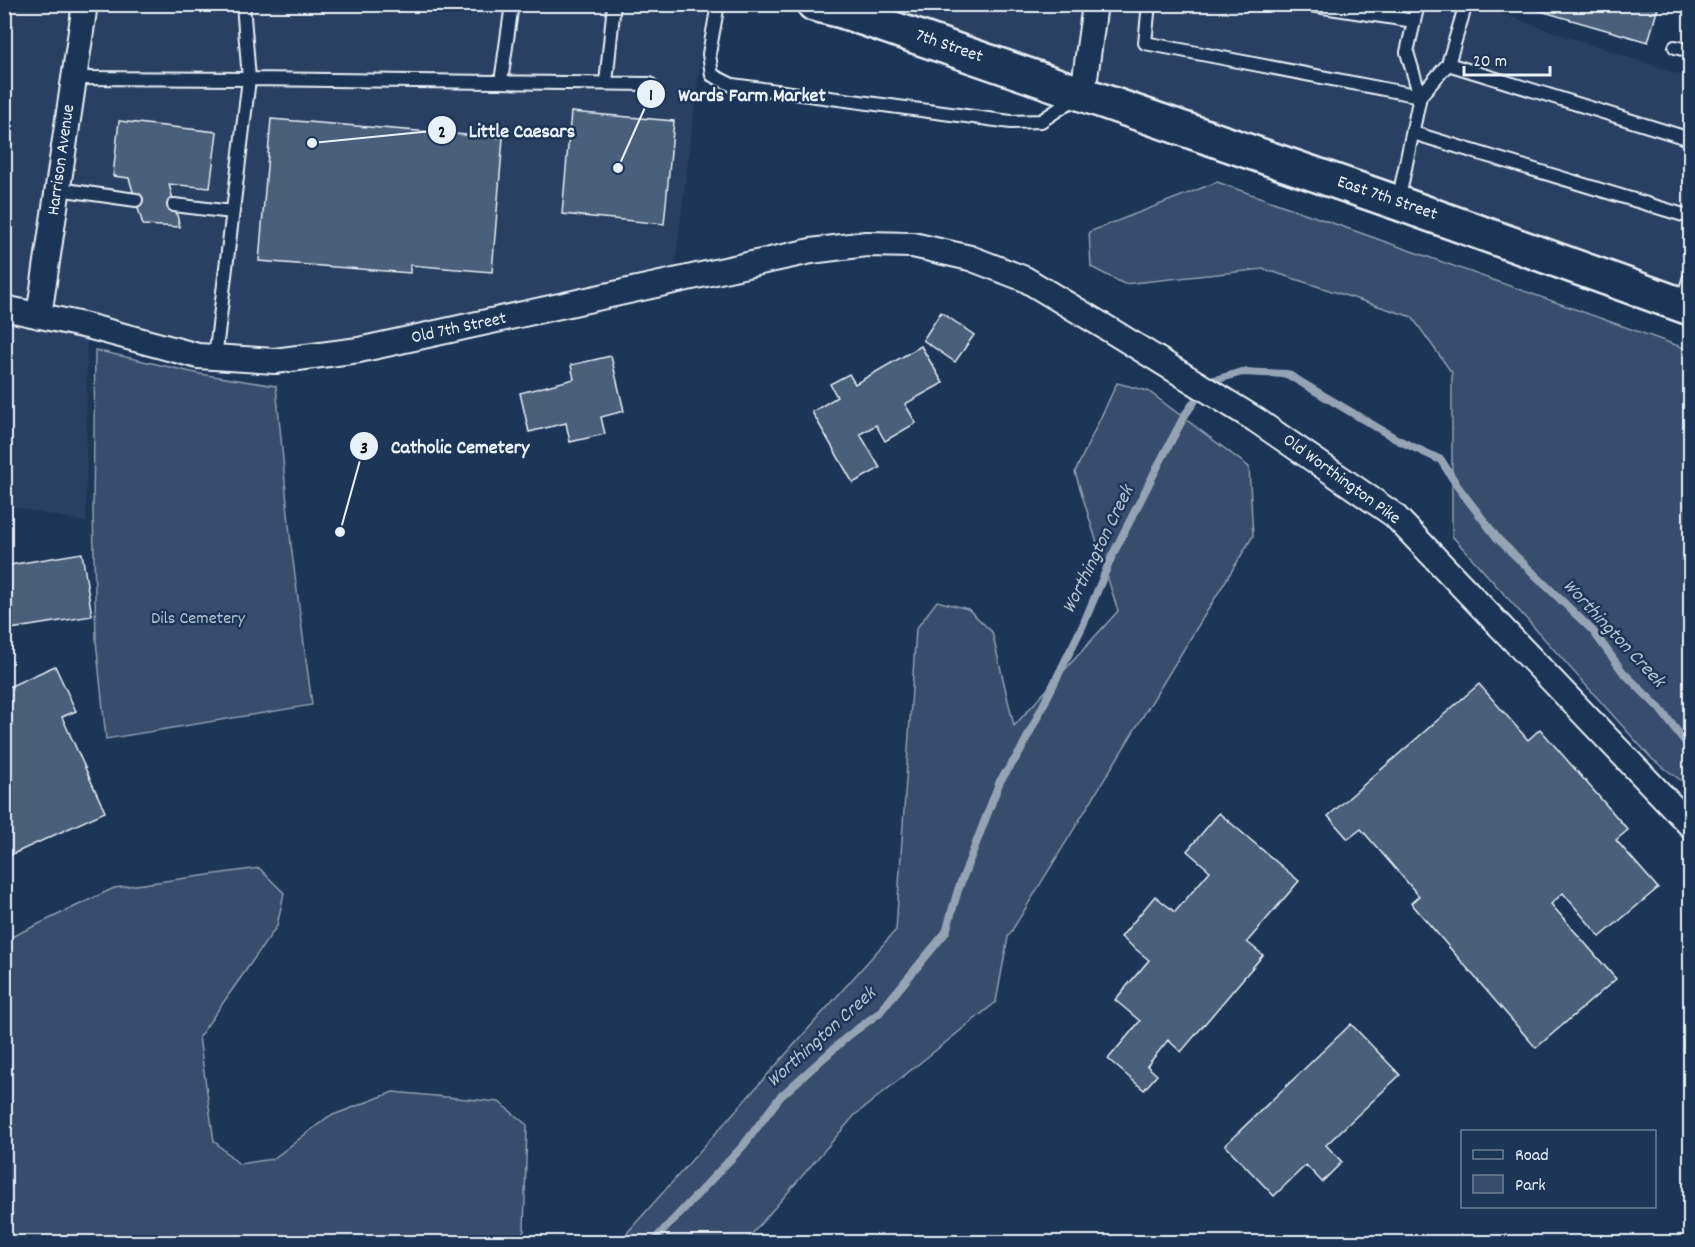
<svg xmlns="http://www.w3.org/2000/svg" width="1695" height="1247" viewBox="0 0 1695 1247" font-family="Dekko,sans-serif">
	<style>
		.built { fill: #2a4162 }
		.green { fill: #374d6c; stroke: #909fb2; stroke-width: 1.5 }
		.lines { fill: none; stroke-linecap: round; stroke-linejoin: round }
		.stream { stroke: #95a4b5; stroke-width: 8 }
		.building { fill: #495e7a; stroke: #e8f1f8; stroke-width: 1.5 }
		.service-casing { stroke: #e8f1f8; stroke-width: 16 }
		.minor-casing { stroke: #e8f1f8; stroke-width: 28 }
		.secondary-casing { stroke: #e8f1f8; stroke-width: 38 }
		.service { stroke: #1d3557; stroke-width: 12 }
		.minor { stroke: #1d3557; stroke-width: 24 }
		.secondary { stroke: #1d3557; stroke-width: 33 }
		.labels { text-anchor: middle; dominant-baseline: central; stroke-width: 5; stroke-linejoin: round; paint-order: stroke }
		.street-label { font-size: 18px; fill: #e8f1f8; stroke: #1d3557 }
		.park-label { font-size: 18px; fill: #b3c0ce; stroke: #1d3557 }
		.water-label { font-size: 20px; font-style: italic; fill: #b7c4d1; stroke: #1d3557 }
		.leader { fill: none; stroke: #e8f1f8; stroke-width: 2 }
		.callout-dot { fill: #e8f1f8; stroke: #1d3557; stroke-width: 2 }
		.mark-label { font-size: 18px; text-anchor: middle; font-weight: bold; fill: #111 }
		.callout-label { font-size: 20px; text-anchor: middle; font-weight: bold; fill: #e8f1f8; stroke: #1d3557; stroke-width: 5; stroke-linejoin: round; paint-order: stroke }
	</style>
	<rect width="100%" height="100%" fill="#1d3557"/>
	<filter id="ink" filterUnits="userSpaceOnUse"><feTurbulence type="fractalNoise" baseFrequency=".0167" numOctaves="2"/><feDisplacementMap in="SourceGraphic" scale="12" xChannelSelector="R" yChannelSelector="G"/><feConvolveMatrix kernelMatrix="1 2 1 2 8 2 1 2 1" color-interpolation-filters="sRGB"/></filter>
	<g filter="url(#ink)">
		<path class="built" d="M5,5h702l-34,278 -398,78 -188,-34 -1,195 -81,-17z
			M814,5h682l-1,7 195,66v230z"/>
		<path class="green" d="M1217,182l473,168v437l-38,-28 -200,-223v-163l-40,-56 -148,-48 -140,15 -33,-17 -2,-35z
			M95,350l105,24 76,12 15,159 21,160 -206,34 -10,-99 -3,-131z
			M1117,383l31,8 101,76 4,69 -245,401 -12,65 -141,113 -110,127h-126l277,-312 20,-301 21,-28 31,8 24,23 22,94 104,-115 -43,-139z
			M259,868l25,25 -7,33 -78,111 15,104 25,23 34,-5 55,-42 65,-25 106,10 28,23 -3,106 -7,11h-512v-302l109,-52z"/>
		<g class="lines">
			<path class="stream" d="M655,1242l4,-7 84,-89 37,-49 68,-61 31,-23 67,-81 12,-42 42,-109 20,-29 63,-127 29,-69 50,-98 23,-43 23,-33 34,-10 45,2 111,66 43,20 17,27 40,52 95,92 30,41 37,37 30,39"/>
		</g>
		<path class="building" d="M1516,4h143l-11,38z
			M571,112l103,9 -10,103 -102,-10z
			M271,119l232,19 -11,134 -82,-7v8l-151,-12z
			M119,121l98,11 -7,56 -41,-4 11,43 -37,-2 -14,-47 -16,-2z
			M941,312l33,23 -19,27 -32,-22z
			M921,346l22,37 -38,21 11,19 -31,18 -9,-16 -16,9 20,34 -27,15 -41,-71 25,-15 -7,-13 19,-10 6,10z
			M611,356l13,55 -23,6 4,17 -35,8 -4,-19 -37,9 -9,-39 54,-14 -3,-14z
			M82,553l10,63 -88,14v-64z
			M55,666l21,45 -14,6 43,95 -101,46v-169z
			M1479,684l49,56 12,-11 88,101 -12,10 42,48 -58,49 -37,-44 -12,11 65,75 -80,69 -125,-145 8,-7 -58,-67 -13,10 -20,-23z
			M1219,813l80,68 -52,61 16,13 -82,97 -13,-12 -21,26 10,9 -13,15 -36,-31 32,-38 -25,-21 34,-40 -28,-23 34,-41 20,16 35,-41 -23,-20z
			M1351,1024l49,51 -74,70 16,17 -20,20 -16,-17 -32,31 -49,-51z"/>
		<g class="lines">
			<defs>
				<path id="service" d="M718,4l-9,50 3,21 20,10 279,37 30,-1 36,-24
					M1149,4l-4,39 275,53 28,-32 242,75
					M1304,4l110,17
					M1675,47l15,4
					M1448,64l18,-60
					M75,78l174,1 -6,-75
					M501,82l11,-78
					M606,83l8,-79
					M1413,133l277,84
					M58,189l78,11
					M1398,202l22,-106 -13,-44 11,-48
					M174,205l58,7
					M1681,304l9,-27
					M215,358l34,-279 401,5"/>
				<path id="minor" d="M1083,93l12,-89
					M4,308l83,18 111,30 77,5 84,-11 452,-99 55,-7 47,1 57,13 55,21 85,51 146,90 138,95 296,310
					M39,316l46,-312"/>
				<path id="secondary" d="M814,4l28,7 556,192 292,105"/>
			</defs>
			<use href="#service" class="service-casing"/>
			<use href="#minor" class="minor-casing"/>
			<use href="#secondary" class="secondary-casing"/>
			<use href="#service" class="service"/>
			<use href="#minor" class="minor"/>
			<use href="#secondary" class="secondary"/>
		</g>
	</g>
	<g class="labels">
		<g class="street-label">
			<text transform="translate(949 47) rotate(19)">7th Street</text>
			<text transform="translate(62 160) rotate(-82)">Harrison Avenue</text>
			<text transform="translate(1387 199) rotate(19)">East 7th Street</text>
			<text transform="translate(459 329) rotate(-12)">Old 7th Street</text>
			<text transform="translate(1341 480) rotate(36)">Old Worthington Pike</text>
		</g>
		<g class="park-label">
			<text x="198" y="619">Dils Cemetery</text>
		</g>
		<g class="water-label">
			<text transform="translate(1099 550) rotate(-64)">Worthington Creek</text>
			<text transform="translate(1613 634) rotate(47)">Worthington Creek</text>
			<text transform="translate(822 1038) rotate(-42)">Worthington Creek</text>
		</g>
	</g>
	<path class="leader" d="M618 168L651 94M312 143L442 130M340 532L364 446"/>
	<g class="callout-dot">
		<circle cx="618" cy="168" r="6"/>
		<circle cx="312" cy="143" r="6"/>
		<circle cx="340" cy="532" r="6"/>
		<circle cx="651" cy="94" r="15"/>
		<circle cx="442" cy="130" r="15"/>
		<circle cx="364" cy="446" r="15"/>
	</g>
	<g class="mark-label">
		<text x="651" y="100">1</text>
		<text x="442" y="137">2</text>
		<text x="364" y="453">3</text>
	</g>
	<g class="callout-label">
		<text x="752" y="101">Wards Farm Market</text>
		<text x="522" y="137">Little Caesars</text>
		<text x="460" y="453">Catholic Cemetery</text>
	</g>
	<rect width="1695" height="1247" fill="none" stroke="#1d3557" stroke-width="24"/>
	<rect x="12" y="12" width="1671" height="1223" fill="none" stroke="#e8f1f8" stroke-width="2" filter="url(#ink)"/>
	<rect x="1461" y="1130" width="195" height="78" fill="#1d3557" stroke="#6e8097" stroke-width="1.5"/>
	<rect x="1473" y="1150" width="30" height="9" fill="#1d3557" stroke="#6e8097" stroke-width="1.5"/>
	<text x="1515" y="1160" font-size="18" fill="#e8f1f8">Road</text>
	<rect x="1473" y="1175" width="30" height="18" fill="#374d6c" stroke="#6e8097" stroke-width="1.5"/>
	<text x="1515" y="1190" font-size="18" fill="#e8f1f8">Park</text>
	<path d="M1464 66v9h86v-9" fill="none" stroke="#e8f1f8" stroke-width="3"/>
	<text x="1473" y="66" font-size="18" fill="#e8f1f8" stroke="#1d3557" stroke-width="4.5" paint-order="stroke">20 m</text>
</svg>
